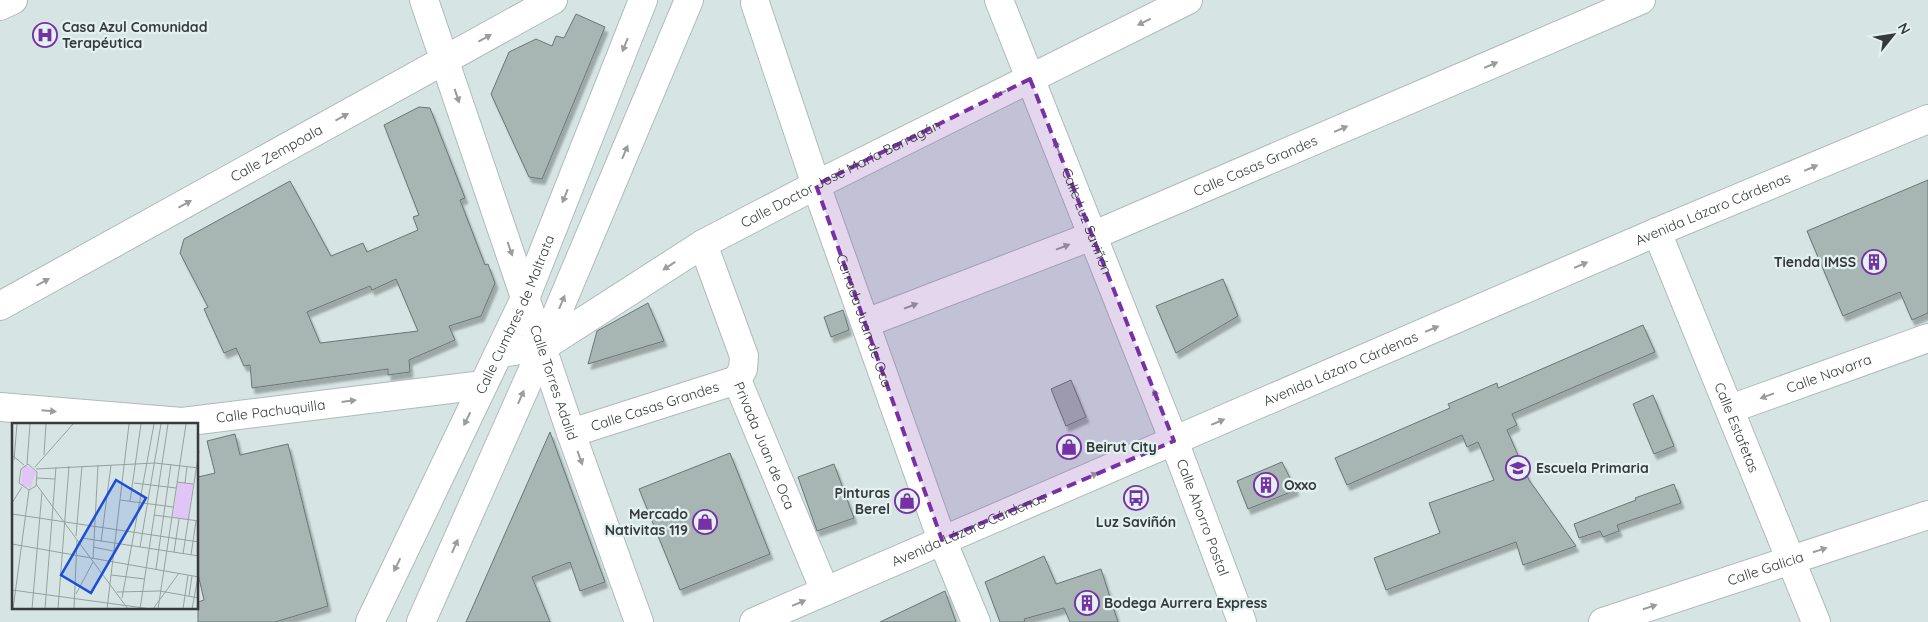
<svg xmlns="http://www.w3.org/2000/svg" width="1928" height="622" viewBox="0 0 1928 622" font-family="Quicksand,sans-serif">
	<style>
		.building { fill: #a7b5b3; stroke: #697675; fill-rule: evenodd; filter: url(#shadow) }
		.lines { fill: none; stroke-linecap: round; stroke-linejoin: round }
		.minor-casing { stroke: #adbbba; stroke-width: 30 }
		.major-casing { stroke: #adbbba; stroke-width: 30 }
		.minor { stroke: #fff; stroke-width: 28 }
		.major { stroke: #fff; stroke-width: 28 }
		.oneway { fill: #9a9d9c }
		.marked { fill: #7831a5; fill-opacity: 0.2; stroke: #7831a5; stroke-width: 4; stroke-dasharray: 10 6; stroke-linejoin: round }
		.labels { text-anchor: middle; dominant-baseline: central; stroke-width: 4.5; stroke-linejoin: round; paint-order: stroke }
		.poi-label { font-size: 14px; font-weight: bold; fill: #353b3a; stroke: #e3f2f1; text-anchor: start }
		.street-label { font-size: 14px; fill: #353b3a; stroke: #e3f2f1 }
		.inset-road { fill: none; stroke: #96a19f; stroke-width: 1 }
		.view { fill: #1d4ed8; fill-opacity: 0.15; stroke: #1d4ed8; stroke-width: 2.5 }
		.inset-edge { fill: none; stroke: #353b3a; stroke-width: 2.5 }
	</style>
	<defs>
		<filter id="shadow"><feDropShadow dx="3" dy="5.5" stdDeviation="1" flood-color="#0004"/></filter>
	</defs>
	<rect width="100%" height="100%" fill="#d6e5e3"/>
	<path class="building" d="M576,14l29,13 -63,152 -13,-2 -38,-83 18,-42 27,-13 16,7 4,-10 8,2z
		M419,107l11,1 35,90 -5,2 25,65 3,-1 7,19 -14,33 -32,10 6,14 -46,20 1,12 -22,3v-6l-136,19 -2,-23 -6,1 -8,-18 -12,5 -20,-44 4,-2 -28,-54 4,-14 106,-58 41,75 32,-13 4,9 51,-22 -5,-13 6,-2 -35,-90zM396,279l22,52 -98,12 -13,-31 63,-26 2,4z
		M1928,180v133l-16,7 -12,-28 -57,24 -36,-85z
		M1223,279l15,37 -62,37 -20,-47z
		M648,303l16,38 -76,23 9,-33z
		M843,310l6,20 -18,7 -7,-20z
		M1643,325l12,27 -143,62 5,11 -10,5 22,50 47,66 -53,19 -7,-23 -130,48 -12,-32 66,-25 -11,-30 65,-23 -16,-38 -11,5 -5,-12 -115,50 -12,-27 115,-50 -2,-4 49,-21 1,5z
		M1071,380l15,37 -20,9 -15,-37z
		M1653,395l21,51 -20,8 -21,-50z
		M550,432l55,150 -25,9 -10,-29 -38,15 18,45h-84z
		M235,434l5,21 48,-11 40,162 -53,16h-77v-20l6,-2 -6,-26v-97l17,-4 -8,-32z
		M730,453l40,101 -90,36 -41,-101z
		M1282,462l14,28 -48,19 -11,-28z
		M834,464l20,54 -37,13 -19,-54z
		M1674,484l7,19 -64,22 2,6 -16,6 -3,-6 -21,7 -5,-14 62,-24 -1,-2z
		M1044,556l12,28 45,-15 17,53h-48l-6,-14 -40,11 1,3h-25l-15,-40z
		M945,591l11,31h-76l38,-18z"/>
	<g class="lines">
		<defs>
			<g id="minor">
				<path id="s1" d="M424,0l147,433 68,189"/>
				<path id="s2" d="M999,0l175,441 68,181"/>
				<path id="s3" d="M755,3l61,182 126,355 34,82"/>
				<path d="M0,6l13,-6"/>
				<path id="s4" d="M1657,232l159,390"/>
				<path id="s5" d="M703,244l41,112 -1,13 -6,11 88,211"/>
				<path id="s6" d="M0,306l553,-306"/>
				<path id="s7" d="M866,323l226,-87 549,-236"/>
				<path id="s8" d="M500,353l43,-6 160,-103 113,-59 372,-185"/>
				<path id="s9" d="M0,407l182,15 301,-37"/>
				<path id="s10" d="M1730,409l198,-71"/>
				<path id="s11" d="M571,433l166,-53"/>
				<path id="s12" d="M1603,622l325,-107"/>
			</g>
			<g id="major">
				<path id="s13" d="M370,622l156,-326 117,-296"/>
				<path d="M421,622l122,-275 146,-347"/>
				<path id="s14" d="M754,622l903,-390 271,-113"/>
			</g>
		</defs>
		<use href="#minor" class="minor-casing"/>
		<use href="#major" class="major-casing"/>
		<use href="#minor" class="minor"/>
		<use href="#major" class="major"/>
	</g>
	<defs><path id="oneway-solid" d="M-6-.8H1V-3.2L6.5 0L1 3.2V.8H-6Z" transform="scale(1.25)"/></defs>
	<g class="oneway">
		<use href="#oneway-solid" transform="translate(1144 22) rotate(154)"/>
		<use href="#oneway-solid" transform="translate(485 38) rotate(-29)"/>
		<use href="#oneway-solid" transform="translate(625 45) rotate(112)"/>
		<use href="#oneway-solid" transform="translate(1491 65) rotate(-23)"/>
		<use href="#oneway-solid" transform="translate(999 94) rotate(154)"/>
		<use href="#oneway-solid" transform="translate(457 96) rotate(71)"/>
		<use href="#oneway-solid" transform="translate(342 117) rotate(-29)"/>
		<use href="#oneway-solid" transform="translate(1341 129) rotate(-23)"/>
		<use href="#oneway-solid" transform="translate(1057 147) rotate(-112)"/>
		<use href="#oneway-solid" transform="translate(625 152) rotate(-67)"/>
		<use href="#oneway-solid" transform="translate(1811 168) rotate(-23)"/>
		<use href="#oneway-solid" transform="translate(565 196) rotate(112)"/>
		<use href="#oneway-solid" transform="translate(185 204) rotate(-29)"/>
		<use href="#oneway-solid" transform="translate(1063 247) rotate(-21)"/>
		<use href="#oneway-solid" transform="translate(510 249) rotate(71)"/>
		<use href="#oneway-solid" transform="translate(1581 265) rotate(-23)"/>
		<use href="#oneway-solid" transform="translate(669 266) rotate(147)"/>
		<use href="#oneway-solid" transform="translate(43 282) rotate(-29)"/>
		<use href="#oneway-solid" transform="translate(562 302) rotate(-67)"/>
		<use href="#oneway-solid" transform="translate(911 306) rotate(-21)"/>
		<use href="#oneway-solid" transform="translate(1432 329) rotate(-23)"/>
		<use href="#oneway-solid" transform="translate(1156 396) rotate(-112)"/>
		<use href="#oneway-solid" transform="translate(1767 396) rotate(160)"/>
		<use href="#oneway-solid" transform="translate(521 397) rotate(-66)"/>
		<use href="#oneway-solid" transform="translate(349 401) rotate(-7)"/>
		<use href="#oneway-solid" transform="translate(49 411) rotate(5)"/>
		<use href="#oneway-solid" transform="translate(467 419) rotate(116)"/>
		<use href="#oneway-solid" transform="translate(1218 422) rotate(-23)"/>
		<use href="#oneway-solid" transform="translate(580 458) rotate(70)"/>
		<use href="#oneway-solid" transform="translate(1091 476) rotate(-23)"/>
		<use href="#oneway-solid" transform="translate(455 546) rotate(-66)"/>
		<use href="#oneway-solid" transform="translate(1820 550) rotate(-18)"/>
		<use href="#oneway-solid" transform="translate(397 565) rotate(116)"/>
		<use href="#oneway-solid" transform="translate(799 603) rotate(-23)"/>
		<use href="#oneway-solid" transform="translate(1650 607) rotate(-18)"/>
	</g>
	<path class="marked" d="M1030,79l144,362 -232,99 -126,-355z"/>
	<defs>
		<symbol id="hospital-ring" viewBox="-11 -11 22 22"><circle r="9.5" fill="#e3f2f1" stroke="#7831a5" stroke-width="1.5"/><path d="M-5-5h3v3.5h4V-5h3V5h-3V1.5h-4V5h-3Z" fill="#7831a5"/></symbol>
		<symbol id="building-ring" viewBox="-11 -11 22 22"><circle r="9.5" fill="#e3f2f1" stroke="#7831a5" stroke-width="1.5"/><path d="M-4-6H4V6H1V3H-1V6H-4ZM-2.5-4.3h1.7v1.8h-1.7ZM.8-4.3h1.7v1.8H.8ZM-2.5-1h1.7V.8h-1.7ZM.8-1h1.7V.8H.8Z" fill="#7831a5"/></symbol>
		<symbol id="shop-ring" viewBox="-11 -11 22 22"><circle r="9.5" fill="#e3f2f1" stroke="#7831a5" stroke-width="1.5"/><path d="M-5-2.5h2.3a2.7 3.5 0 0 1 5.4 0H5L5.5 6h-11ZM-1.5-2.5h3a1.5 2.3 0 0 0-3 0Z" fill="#7831a5"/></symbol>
		<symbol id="school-ring" viewBox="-11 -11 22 22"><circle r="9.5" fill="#e3f2f1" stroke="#7831a5" stroke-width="1.5"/><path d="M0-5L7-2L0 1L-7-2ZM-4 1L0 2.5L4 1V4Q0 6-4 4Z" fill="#7831a5"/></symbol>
		<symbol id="bus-ring" viewBox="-11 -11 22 22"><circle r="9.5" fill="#e3f2f1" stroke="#7831a5" stroke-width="1.5"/><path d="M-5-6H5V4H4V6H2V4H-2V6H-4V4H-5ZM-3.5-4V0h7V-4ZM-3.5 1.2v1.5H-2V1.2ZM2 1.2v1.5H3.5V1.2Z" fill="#7831a5"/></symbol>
	</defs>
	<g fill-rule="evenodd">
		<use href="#hospital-ring" x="31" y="21" width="28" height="28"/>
		<use href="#building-ring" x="1860" y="248" width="28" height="28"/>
		<use href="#shop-ring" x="1055" y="433" width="28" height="28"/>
		<use href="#school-ring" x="1504" y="454" width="28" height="28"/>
		<use href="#building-ring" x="1252" y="471" width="28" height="28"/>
		<use href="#bus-ring" x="1122" y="484" width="28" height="28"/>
		<use href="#shop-ring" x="893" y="487" width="28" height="28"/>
		<use href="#shop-ring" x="691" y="508" width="28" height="28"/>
		<use href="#building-ring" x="1073" y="589" width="28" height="28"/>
	</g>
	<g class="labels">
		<g class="poi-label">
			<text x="62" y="27">Casa Azul Comunidad<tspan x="62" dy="16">Terapéutica</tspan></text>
			<text x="1856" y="262" text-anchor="end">Tienda IMSS</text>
			<text x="1086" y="447">Beirut City</text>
			<text x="1536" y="468">Escuela Primaria</text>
			<text x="1284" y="485">Oxxo</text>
			<text x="890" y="493" text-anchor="end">Pinturas<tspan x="890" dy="16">Berel</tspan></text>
			<text x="688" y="514" text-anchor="end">Mercado<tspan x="688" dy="16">Nativitas 119</tspan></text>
			<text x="1136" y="522" text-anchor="middle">Luz Saviñón</text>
			<text x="1104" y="603">Bodega Aurrera Express</text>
		</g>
		<g class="street-label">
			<text stroke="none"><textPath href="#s6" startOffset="316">Calle Zempoala</textPath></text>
			<text stroke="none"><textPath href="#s7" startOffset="420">Calle Casas Grandes</textPath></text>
			<text stroke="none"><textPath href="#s8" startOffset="388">Calle Doctor José María Barragán</textPath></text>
			<text stroke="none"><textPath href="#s14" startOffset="1044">Avenida Lázaro Cárdenas</textPath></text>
			<text stroke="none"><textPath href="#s2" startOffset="238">Calle Luz Saviñón</textPath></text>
			<text stroke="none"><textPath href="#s13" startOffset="340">Calle Cumbres de Maltrata</textPath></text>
			<text stroke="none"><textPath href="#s3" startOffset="336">Cerrada Juan de Oca</textPath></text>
			<text stroke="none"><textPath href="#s14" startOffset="639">Avenida Lázaro Cárdenas</textPath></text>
			<text stroke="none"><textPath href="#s10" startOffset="105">Calle Navarra</textPath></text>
			<text stroke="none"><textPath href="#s1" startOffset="404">Calle Torres Adalid</textPath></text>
			<text stroke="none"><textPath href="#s11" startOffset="88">Calle Casas Grandes</textPath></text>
			<text stroke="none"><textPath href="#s9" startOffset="272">Calle Pachuquilla</textPath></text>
			<text stroke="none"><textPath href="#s4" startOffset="211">Calle Estafetas</textPath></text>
			<text stroke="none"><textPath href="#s5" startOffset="216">Privada Juan de Oca</textPath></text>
			<text stroke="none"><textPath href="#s2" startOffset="556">Calle Ahorro Postal</textPath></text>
			<text stroke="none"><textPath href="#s14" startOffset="234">Avenida Lázaro Cárdenas</textPath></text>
			<text stroke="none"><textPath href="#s12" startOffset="171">Calle Galicia</textPath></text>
		</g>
	</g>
	<g transform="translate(12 423)">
		<rect width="186" height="186" fill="#d6e5e3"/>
		<path d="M14,42l10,7 -5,16 -10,-3 1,-15zM166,59l15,2 -5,36 -15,-3z" fill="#e0c5f6"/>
		<path class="inset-road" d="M0,32l12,10M32,32l2,-31M2,37l3,-36M15,41l3,-40M16,41l9,8 -1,14 -7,4 -10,-7 2,-14zM23,44l38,-43M24,46l119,-6 44,5M25,55l18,1M165,59l16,2M122,60l42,5M173,60l2,-16M24,61l92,125M108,77l53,7M118,78l11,-77M0,80l10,-16M0,91l187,28M142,92l45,6M64,113l6,-70M70,115l117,18M89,119l10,-77M0,121l187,33M81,124l20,4M128,124l21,-123M162,129l5,-33M171,131l16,-103M179,132l5,-34M81,136l5,-94M144,146l15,-105M99,152l34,4M0,167l139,19M105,169l43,-1 39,7M64,171l17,-32M177,173l3,-20M110,175l32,-174M1,186l16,-119M20,186l10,-117M33,186l11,-142M46,186l11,-143M62,186l3,-69M95,186l22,-185M128,186l28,-185M141,186l26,-36M146,186l28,-185M171,186l5,-34M180,186l7,-37"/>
		<path class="view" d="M104,57l30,18 -55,95 -30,-18z"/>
		<rect width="186" height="186" class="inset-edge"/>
	</g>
	<g transform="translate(1893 35) rotate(60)" stroke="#e3f2f1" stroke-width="4" paint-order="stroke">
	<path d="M0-4L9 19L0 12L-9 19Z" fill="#353b3a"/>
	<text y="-8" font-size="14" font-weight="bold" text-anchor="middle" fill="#353b3a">N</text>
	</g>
</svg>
